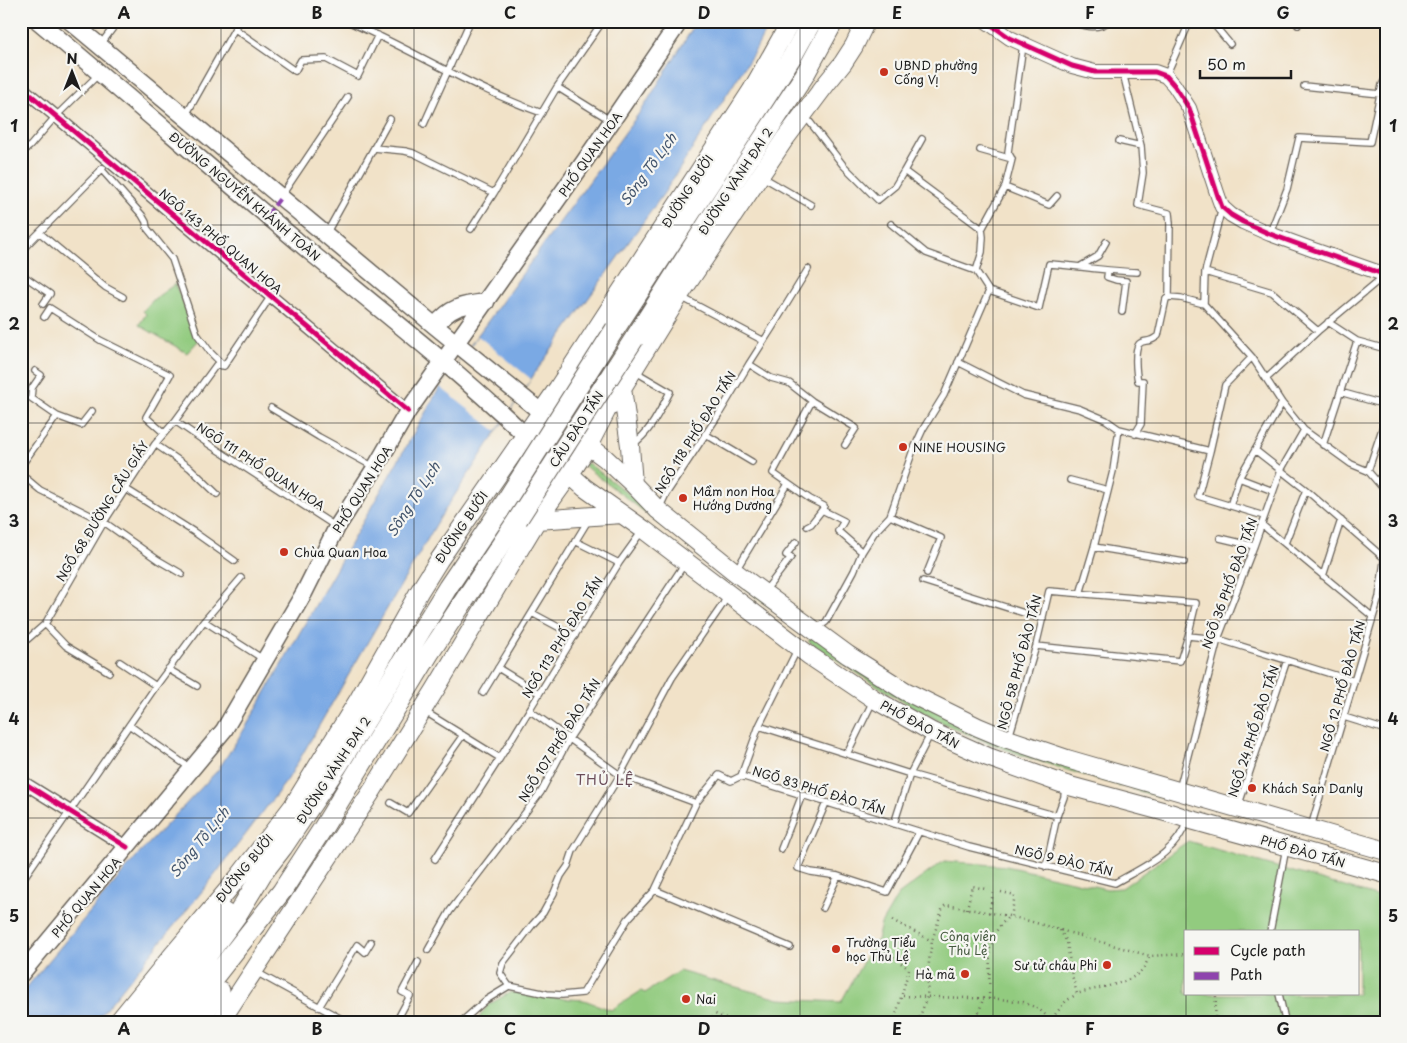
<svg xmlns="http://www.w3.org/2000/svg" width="1407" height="1043" viewBox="0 0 1407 1043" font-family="'Playpen Sans',sans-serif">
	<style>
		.green { fill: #92cb7f; stroke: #57744e; fill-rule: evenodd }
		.water { fill: #7aa9e4; stroke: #4b6280 }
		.pier { fill: #f1e2c8 }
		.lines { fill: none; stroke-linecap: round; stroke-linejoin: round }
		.service-casing { stroke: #676158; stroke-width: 8 }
		.minor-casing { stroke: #676158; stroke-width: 14 }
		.tertiary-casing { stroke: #676158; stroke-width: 16 }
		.secondary-casing { stroke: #676158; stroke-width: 19 }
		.primary-casing { stroke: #676158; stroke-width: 20 }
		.trunk-casing { stroke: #676158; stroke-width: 21 }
		.path { stroke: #676158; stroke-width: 2.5; stroke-dasharray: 1 4; stroke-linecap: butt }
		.service { stroke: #fff; stroke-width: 5.5 }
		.minor { stroke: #fff; stroke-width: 11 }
		.tertiary { stroke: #fff; stroke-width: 14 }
		.secondary { stroke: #fff; stroke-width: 16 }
		.primary { stroke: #fff; stroke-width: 18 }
		.trunk { stroke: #fff; stroke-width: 19 }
		.trunk-bridge-casing { stroke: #676158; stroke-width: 21; stroke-linecap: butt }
		.trunk-bridge { stroke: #fff; stroke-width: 19 }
		.quiet { stroke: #8e44ad; stroke-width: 4; stroke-dasharray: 8 4; stroke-linecap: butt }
		.cycleway-casing { stroke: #f6f6f2; stroke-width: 8 }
		.cycleway { stroke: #d6006c; stroke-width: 5 }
		.grid { fill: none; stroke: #1c1c1c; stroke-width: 1; stroke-opacity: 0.55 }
		.poi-dot { fill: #c8321e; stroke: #f6f6f2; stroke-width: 2 }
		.labels { text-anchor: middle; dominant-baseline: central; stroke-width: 4.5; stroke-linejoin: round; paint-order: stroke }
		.poi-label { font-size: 12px; fill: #1c1c1c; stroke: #f6f6f2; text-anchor: start }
		.street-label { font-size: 12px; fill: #1c1c1c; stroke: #f6f6f2 }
		.park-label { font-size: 12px; fill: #45593f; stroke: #f6f6f2 }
		.water-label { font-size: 14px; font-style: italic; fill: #42546c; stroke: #f6f6f2 }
		.neighbourhood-label { font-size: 14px; letter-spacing: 1px; fill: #6a4c59; stroke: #f6f6f2 }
		.neatline { fill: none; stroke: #1c1c1c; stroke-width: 2 }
		.grid-label { font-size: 16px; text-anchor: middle; font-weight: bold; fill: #1c1c1c }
	</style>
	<rect width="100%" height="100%" fill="#f6f6f2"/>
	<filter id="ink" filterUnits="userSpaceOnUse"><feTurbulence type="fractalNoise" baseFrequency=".02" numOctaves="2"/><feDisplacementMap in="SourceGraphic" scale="10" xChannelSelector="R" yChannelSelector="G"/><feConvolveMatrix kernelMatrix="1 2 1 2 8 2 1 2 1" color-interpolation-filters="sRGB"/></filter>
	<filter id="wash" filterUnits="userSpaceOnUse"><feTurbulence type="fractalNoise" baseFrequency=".0096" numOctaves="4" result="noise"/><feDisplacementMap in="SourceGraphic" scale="20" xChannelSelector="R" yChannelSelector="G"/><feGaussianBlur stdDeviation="1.12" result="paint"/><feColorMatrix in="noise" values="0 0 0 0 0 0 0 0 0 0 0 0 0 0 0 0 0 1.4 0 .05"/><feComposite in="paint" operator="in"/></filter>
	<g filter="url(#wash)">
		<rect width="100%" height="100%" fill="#f1e2c8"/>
		<path class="green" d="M175,284l24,56 -12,13 -48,-28 7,-11 -3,-3 11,-12z
			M586,463l3,1 198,149 -4,4 -196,-149 -2,-2z
			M814,636l56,38 299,123 -2,2c-76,-22 -154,-42 -226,-77 -46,-23 -90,-53 -133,-81z
			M1188,841l198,58v123h-910l12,-17 23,-13 45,6 28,2 27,10 30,-19 4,2 34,-22 100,28 62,3 24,-44 12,-18 4,-16 17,-29 46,-34 62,5 101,23 15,-1zM1186,932h172v62h-172z"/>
		<path class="water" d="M697,21h73l-14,28 -92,144 -127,177 -96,146 -153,263 -84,110 -109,133h-74v-28l116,-138 81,-86 29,-45 193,-338 205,-282z"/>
		<path class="pier" d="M478,336l53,43 -35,52 -56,-44z"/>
	</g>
	<g filter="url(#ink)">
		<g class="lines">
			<defs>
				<path id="service" d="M347,21c66,29 127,68 195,92
					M1067,21c16,4 29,10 42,0
					M1211,21l19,23
					M1298,25l1,-4
					M235,29l60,42 6,-11 25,-1 32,17 20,-41
					M101,44l17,-23
					M1123,73l18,73 2,27 -5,32 31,8 1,10 -1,74
					M1166,76l24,-55
					M1304,86l76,8
					M557,87l53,33
					M186,115l53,-94
					M806,117l37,48 35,35 17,-14 9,-15 78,58
					M424,124l44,-98
					M1119,141l22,5
					M374,148l31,3 8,2 81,40
					M980,150l32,9
					M21,153l9,-7 26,-30 43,-42
					M1012,159l-7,28 -23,42 1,8 -1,15 -6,19 13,20 50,17 10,-44c29,2 58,7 88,8
					M1012,159l-4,-7 15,-107
					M101,169l41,46 4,7 1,6 25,31 25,75 14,19 13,13
					M904,171l18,-32
					M761,176l50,29
					M1005,187l44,18 8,-9
					M282,195l66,-98
					M891,224l35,29 50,18
					M471,229l23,-36 63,-106 46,-66
					M40,233l65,54 18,10
					M1270,233l17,-44 12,-51 71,4 12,-57 4,-8
					M326,234l64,-115
					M21,251l82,-83
					M1081,266l17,-10 8,-14
					M808,269l-36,59 -23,36 22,14 18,5 23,18 44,27 -11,17
					M1108,271l-1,6 9,3 10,1 -4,31
					M1205,272l67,20 46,39
					M21,274l29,20 -7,10
					M681,297l83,44
					M1169,297l12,1 23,6
					M1204,304l48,53 30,46 22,27 47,34 17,7 18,21
					M1204,304l1,-32 17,-64
					M44,317l6,-9 50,32 70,35 -24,42 18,16
					M1328,322l29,19 29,8
					M958,362l65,33 57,14 26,11 13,9 91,22 15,-66 27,-28
					M1267,378l51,-47 66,-55
					M1340,392l46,13
					M812,401l-39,72 37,26 14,7 -2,4 22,11 -6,10 24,21
					M271,408l48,29 55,30
					M57,416l24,9 11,-14
					M175,421l35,24 125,81
					M705,434l47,28
					M1135,434l6,-10 2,-43h-5c-2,-8 -4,-31 1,-37 4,-4 8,-2 12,-4 3,-1 5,-3 7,-4l8,-37 3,-2
					M155,444l35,24 27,26
					M633,444c18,-12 27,-34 37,-52l-29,-17 -5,-6
					M1323,445l34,-104
					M1255,450l51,40 78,68
					M1210,451l-12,45 66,20
					M21,466l36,-50 -26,-18 1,-10 9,-13 -6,-4
					M1368,471l18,-54
					M21,474l19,16 64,32 54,38 24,14
					M1239,478l34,13
					M1070,480l38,10
					M126,489l68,43 41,29
					M1230,506l9,-28 43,-75
					M659,509l7,-15 53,-80 30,-50
					M890,516l51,22 -14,35
					M1261,524l112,93
					M807,526l4,-2 11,-14
					M1220,538l34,8
					M575,541l44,22
					M1285,543l21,-53
					M1094,547l90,15
					M736,570l52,-86
					M1323,576l18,-56
					M923,581l120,38
					M765,591l26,-34 -5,-2 10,-13
					M1080,594l14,-47 19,-76 6,-42
					M532,613l43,23
					M204,621l59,38
					M45,624l21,22 43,26
					M816,629l10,-7 28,-51 8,-19 12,-19 16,-17 22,-63 11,-24 21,-34 45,-104
					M21,645l24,-21 59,-102 51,-78 20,-23 41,-56 8,1 47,-70
					M1036,646l144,15 8,-25
					M798,648l-39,78 -18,50 228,71 146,36c27,-16 63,-30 72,-63
					M120,662l36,24
					M498,668l41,25
					M168,669l29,17
					M483,693l106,-174
					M529,710l91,65 76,28
					M424,711l76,47 -65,101
					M1344,717l42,13
					M129,725l61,43
					M759,726l151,48 147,42
					M1009,737l27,-91 13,-55 147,12 -8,33 30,3 136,42
					M847,754l26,-53
					M500,758l119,-195 23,-32
					M1179,790l39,-151 36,-93 27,-76 23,-40
					M391,803l17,10 55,-78
					M826,803l-28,65 13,4 27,4 49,16 32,-60
					M1238,807l49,-147
					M894,824l16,-50 21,-41
					M1311,827l68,-230 7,-50
					M781,849l21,-54
					M1046,867l11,-51 7,-19 1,-11
					M21,882l135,-196 48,-65 37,-43
					M655,890l135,57
					M823,908l15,-32
					M1270,932l16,-84
					M428,950l22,-39 91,-119 28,-53 116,-176
					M256,972l91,50
					M509,986l-9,-13 3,-10 30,-39 10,-11 11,-20 7,-17 7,-10 5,-15 47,-76 52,-97 51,-74 4,-9
					M509,986l38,8 15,1 21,-2 45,-74 27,-29 41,-87 23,-28 12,6 10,-5
					M1279,994l6,26 2,2
					M319,1007l38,-62 8,7 6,-10
					M396,1022l14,-26 -8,-4 16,-30
					M461,1022l25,-22 23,-14"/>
				<path id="minor" d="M21,87l387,324
					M21,781l106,66"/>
				<path id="tertiary" d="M986,21l24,17 62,28 23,6h60l11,4 8,9 15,23 29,88 4,11 9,8 12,7 27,12 44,16 72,25"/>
				<path id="secondary" d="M38,21c91,76 180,154 271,230 73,60 148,119 216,184
					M70,21l365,305 106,86
					M435,326c16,-20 28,-21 51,-24
					M21,974l203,-244 80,-137 33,-66 38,-59 33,-57 176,-249 96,-141"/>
				<path id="primary" d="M622,388l8,58 3,38
					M544,413l61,45 28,26 25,26 77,62 113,83 57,36 73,36 24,10 65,22 319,92
					M529,438l56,50 58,41 167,127 64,43 58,33 56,25 78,28 107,29 15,5 198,55
					M537,520l85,-6
					M118,1022l53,-65 66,-78 56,-73 66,-107 60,-107 20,-32 119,-172 116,-178 78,-120 39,-69
					M220,1022l152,-231 63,-101 102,-170 33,-46 18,-28 25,-48 9,-10 57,-92 105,-156 42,-56 17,-21 11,-17 12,-25"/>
				<path id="trunk" d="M615,329l157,-241 21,-33 19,-34
					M634,339l92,-145 78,-118 30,-55
					M135,1022l90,-109
					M155,1022l31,-38 51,-69 25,-41 21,-27 56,-83 109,-177 52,-77
					M179,1022l103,-131 41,-63 106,-174 89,-135
					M197,1022l23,-31"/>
			</defs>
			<use href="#service" class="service-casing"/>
			<use href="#minor" class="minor-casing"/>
			<use href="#tertiary" class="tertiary-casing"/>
			<use href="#secondary" class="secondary-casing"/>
			<use href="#primary" class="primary-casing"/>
			<use href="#trunk" class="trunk-casing"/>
			<path class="path" d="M1001,892l14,3 -4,22
				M967,909l5,-23 13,3
				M989,913l4,-20
				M892,920l40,21
				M1060,930l7,12 4,29 6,23c19,-7 48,-8 63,-22 4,-3 7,-11 10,-16
				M881,948l28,21 -15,53
				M903,996l96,3 24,3 16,7 14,13
				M989,999l1,-51 3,-12 6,-9 10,-11
				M710,1022l5,-8 17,8
				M918,1022l9,-25 2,-36 3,-20 11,-34 3,-2 63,11 20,5 121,35 36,-2
				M976,1022l7,-23
				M1049,1022l17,-21 11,-7
				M1215,1022l1,-28"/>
			<use href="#service" class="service"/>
			<use href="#minor" class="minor"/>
			<use href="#tertiary" class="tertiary"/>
			<use href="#secondary" class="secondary"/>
			<use href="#primary" class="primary"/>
			<use href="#trunk" class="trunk"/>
			<defs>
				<path id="trunk-bridge" d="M500,510l115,-181
					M518,519l116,-180"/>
			</defs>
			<use href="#trunk-bridge" class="trunk-bridge-casing"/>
			<use href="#trunk-bridge" class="trunk-bridge"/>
			<path class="quiet" d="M267,215l14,-18"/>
			<defs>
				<path id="cycleway" d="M986,21l24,17 62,28 23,6h60l11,4 8,9 15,23 29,88 4,11 9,8 12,7 27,12 44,16 72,25
					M21,87l387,324
					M21,781l106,66"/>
			</defs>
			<use href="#cycleway" class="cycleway-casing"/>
			<use href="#cycleway" class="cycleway"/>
		</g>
	</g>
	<path class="grid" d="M221,21v1001M414,21v1001M607,21v1001M800,21v1001M993,21v1001M1186,21v911M21,225h1365M21,423h1365M21,620h1365M21,818h1365M1186,994v28"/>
	<g class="poi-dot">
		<circle cx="884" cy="72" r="5"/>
		<circle cx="903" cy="447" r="5"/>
		<circle cx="683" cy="498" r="5"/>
		<circle cx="284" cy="552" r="5"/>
		<circle cx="1252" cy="788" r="5"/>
		<circle cx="836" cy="949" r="5"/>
		<circle cx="1107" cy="965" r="5"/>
		<circle cx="965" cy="974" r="5"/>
		<circle cx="686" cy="999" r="5"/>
	</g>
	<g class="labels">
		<g class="poi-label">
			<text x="894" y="65">UBND phường<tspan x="894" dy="14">Cống Vị</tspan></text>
			<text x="913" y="447">NINE HOUSING</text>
			<text x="693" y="491">Mầm non Hoa<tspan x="693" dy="14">Hướng Dương</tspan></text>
			<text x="294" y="552">Chùa Quan Hoa</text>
			<text x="1262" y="788">Khách Sạn Danly</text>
			<text x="846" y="942">Trường Tiểu<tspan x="846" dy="14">học Thủ Lệ</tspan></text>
			<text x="1097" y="965" text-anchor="end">Sư tử châu Phi</text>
			<text x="955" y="974" text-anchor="end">Hà mã</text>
			<text x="696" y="999">Nai</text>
		</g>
		<g class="street-label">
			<text transform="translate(590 154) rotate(-55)">PHỐ QUAN HOA</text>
			<text transform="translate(735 181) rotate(-57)">ĐƯỜNG VÀNH ĐAI 2</text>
			<text transform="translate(687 191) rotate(-57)">ĐƯỜNG BƯỞI</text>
			<text transform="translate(245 196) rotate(40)">ĐƯỜNG NGUYỄN KHÁNH TOÀN</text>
			<text transform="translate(221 241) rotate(40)">NGÕ 143 PHỐ QUAN HOA</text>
			<text transform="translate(576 429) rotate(-57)">CẦU ĐÀO TẤN</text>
			<text transform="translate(695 432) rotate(-58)">NGÕ 118 PHỐ ĐÀO TẤN</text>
			<text transform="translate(261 466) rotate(33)">NGÕ 111 PHỐ QUAN HOA</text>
			<text transform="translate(362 489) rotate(-58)">PHỐ QUAN HOA</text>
			<text transform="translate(102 511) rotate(-58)">NGÕ 68 ĐƯỜNG CẦU GIẤY</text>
			<text transform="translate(461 527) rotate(-56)">ĐƯỜNG BƯỞI</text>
			<text transform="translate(1229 583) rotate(-70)">NGÕ 36 PHỐ ĐÀO TẤN</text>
			<text transform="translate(562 637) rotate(-58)">NGÕ 113 PHỐ ĐÀO TẤN</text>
			<text transform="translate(1019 662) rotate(-75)">NGÕ 58 PHỐ ĐÀO TẤN</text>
			<text transform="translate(1342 686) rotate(-74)">NGÕ 12 PHỐ ĐÀO TẤN</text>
			<text transform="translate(920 724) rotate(28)">PHỐ ĐÀO TẤN</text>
			<text transform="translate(1253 731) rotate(-72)">NGÕ 24 PHỐ ĐÀO TẤN</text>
			<text transform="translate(559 740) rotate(-58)">NGÕ 107 PHỐ ĐÀO TẤN</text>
			<text transform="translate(333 770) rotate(-57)">ĐƯỜNG VÀNH ĐAI 2</text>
			<text transform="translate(819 790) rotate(17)">NGÕ 83 PHỐ ĐÀO TẤN</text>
			<text transform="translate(1303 851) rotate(16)">PHỐ ĐÀO TẤN</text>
			<text transform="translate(1064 860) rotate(13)">NGÕ 9 ĐÀO TẤN</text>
			<text transform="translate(244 868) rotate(-51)">ĐƯỜNG BƯỞI</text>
			<text transform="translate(86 897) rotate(-50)">PHỐ QUAN HOA</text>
		</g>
		<g class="park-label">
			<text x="968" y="936">Công viên<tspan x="968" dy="14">Thủ Lệ</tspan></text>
		</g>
		<g class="water-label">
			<text transform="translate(648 169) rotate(-54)">Sông Tô Lịch</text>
			<text transform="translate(413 499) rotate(-57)">Sông Tô Lịch</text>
			<text transform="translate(199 842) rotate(-51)">Sông Tô Lịch</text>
		</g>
		<g class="neighbourhood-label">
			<text x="605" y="779">THỦ LỆ</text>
		</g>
	</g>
	<rect width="1407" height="1043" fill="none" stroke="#f6f6f2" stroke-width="55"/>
	<rect x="1184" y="930" width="175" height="65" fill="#f6f6f2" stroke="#9f9f9c"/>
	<rect x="1194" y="947" width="25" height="8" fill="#d6006c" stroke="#9f9f9c"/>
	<text x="1230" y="956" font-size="15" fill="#1c1c1c">Cycle path</text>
	<rect x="1194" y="972" width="25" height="8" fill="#8e44ad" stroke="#9f9f9c"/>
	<text x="1230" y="980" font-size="15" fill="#1c1c1c">Path</text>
	<g transform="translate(72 72)" stroke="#f6f6f2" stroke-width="4" paint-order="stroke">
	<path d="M0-4L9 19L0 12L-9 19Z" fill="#1c1c1c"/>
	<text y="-8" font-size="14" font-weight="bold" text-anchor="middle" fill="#1c1c1c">N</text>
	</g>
	<path d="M1200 70v8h91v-8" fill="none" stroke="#1c1c1c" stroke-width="2.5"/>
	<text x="1207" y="70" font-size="15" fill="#1c1c1c" stroke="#f6f6f2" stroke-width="4" paint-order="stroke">50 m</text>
	<rect x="28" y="28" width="1352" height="988" class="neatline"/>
	<g class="grid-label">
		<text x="124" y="19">A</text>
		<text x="317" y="19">B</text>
		<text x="510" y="19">C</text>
		<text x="704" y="19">D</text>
		<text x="897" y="19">E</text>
		<text x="1090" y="19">F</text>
		<text x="1283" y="19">G</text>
		<text x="14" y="132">1</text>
		<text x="1393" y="132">1</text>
		<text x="14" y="330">2</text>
		<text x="1393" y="330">2</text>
		<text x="14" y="527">3</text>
		<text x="1393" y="527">3</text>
		<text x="14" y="725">4</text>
		<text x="1393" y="725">4</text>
		<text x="14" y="922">5</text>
		<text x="1393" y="922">5</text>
		<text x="124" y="1035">A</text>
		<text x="317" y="1035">B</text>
		<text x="510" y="1035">C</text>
		<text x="704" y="1035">D</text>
		<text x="897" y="1035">E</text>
		<text x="1090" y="1035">F</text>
		<text x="1283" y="1035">G</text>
	</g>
</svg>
